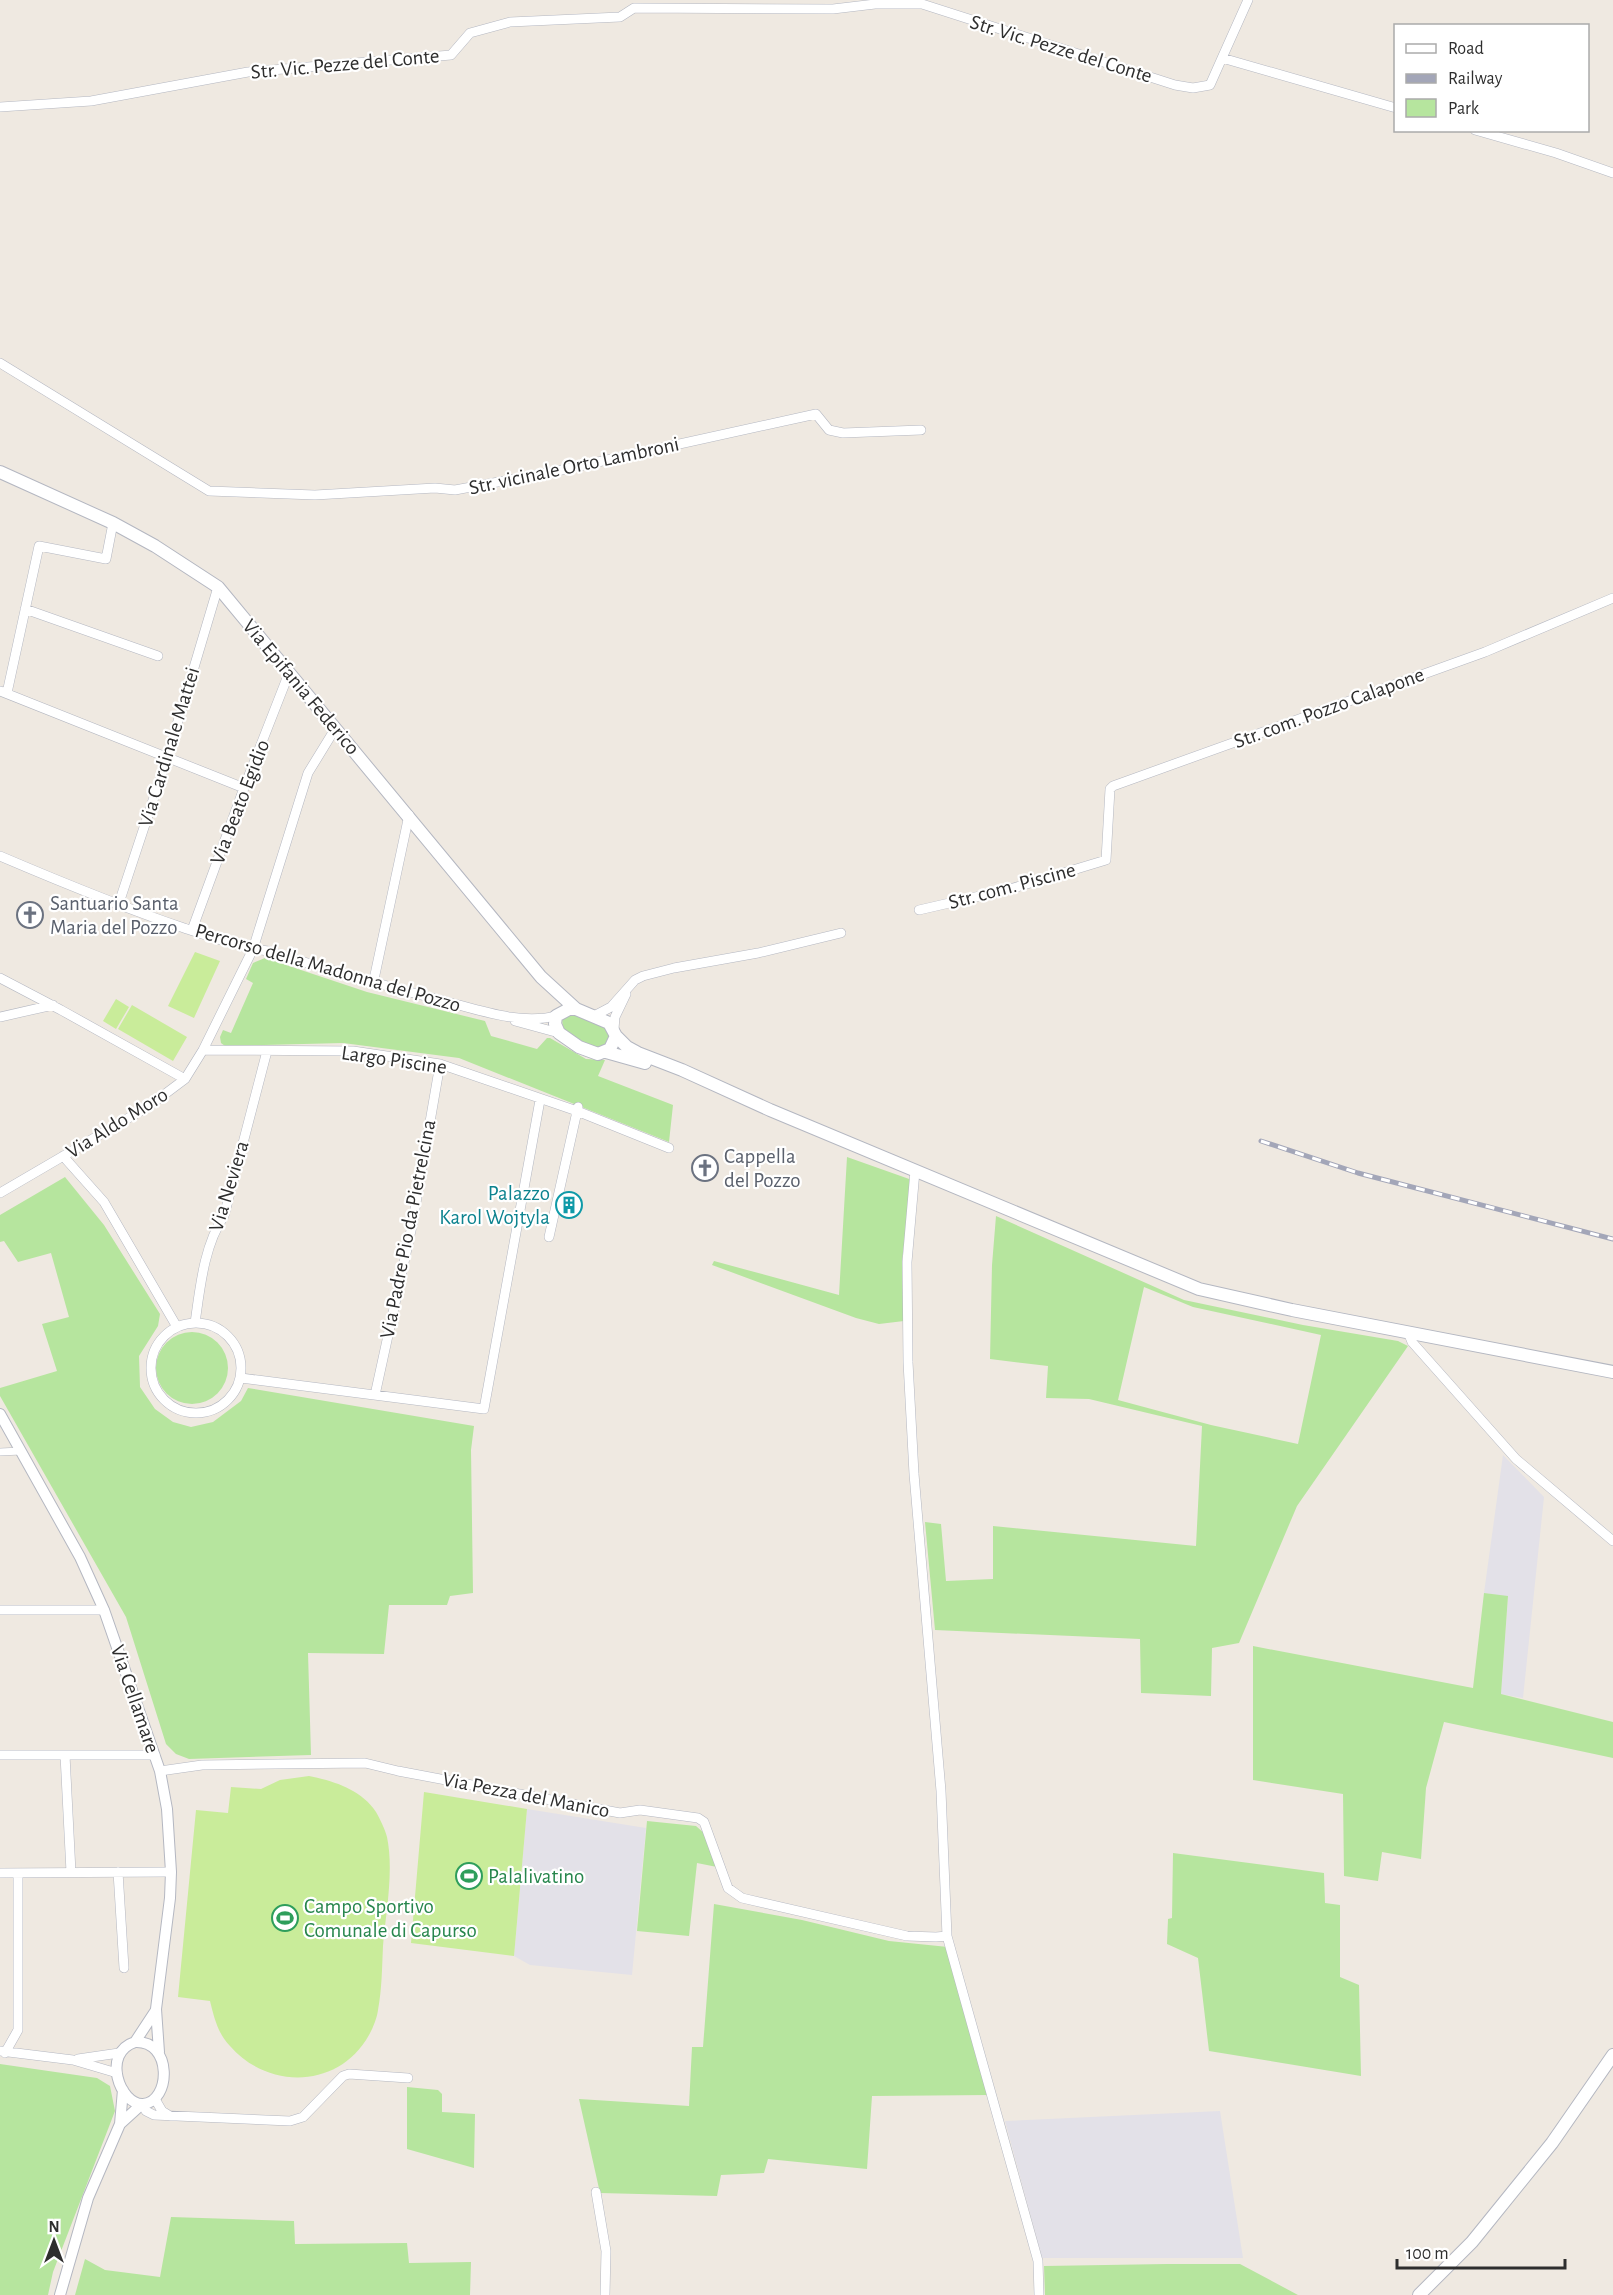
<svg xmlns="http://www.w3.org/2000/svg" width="1613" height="2295" viewBox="0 0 1613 2295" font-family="'Alegreya Sans',sans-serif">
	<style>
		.industrial { fill: #e3e1e8 }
		.green { fill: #b6e59e; fill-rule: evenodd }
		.pitch { fill: #c9ec9a }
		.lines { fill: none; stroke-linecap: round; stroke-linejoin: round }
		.pedestrian-casing { stroke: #b4b7c1; stroke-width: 8 }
		.minor-casing { stroke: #b4b7c1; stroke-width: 10 }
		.tertiary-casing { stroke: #b4b7c1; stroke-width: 12 }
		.secondary-casing { stroke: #b4b7c1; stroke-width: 14 }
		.pedestrian { stroke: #fff; stroke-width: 7 }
		.minor { stroke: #fff; stroke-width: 9 }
		.tertiary { stroke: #fff; stroke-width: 10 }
		.secondary { stroke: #fff; stroke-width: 12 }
		.rail-casing { stroke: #a3a6b8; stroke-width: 5 }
		.rail { stroke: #fff; stroke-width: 3; stroke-dasharray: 9; stroke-linecap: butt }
		.labels { text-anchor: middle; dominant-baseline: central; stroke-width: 4.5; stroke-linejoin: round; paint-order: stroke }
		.street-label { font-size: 21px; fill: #2e2e2e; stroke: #fff }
		.worship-label { font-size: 21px; fill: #5b616d; stroke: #fff; text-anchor: start }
		.culture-label { font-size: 21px; fill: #0d838f; stroke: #fff; text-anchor: end }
		.leisure-label { font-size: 21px; fill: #27864d; stroke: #fff; text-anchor: start }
	</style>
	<rect width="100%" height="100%" fill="#efe9e1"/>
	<path class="industrial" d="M1503,1455l41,42 -21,201 -22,-4 7,-97 -24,-4z
		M527,1809l119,19 -14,147 -102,-10 -16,-9z
		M1220,2111l23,147h-201l-37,-137z"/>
	<path class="green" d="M265,958l102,34 118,29 6,15 46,13 10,-11h3l36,21 19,1 -7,16 75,29 -4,37 -210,-84 -116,-15 -118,3 -4,-3 -1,-6 3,-7 8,3 22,-50 -7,-4 7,-16z
		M571,1014l36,14 3,11 -7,9h-10l-30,-19 -1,-10z
		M847,1157l65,23 -10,81 2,60 -25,3 -23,-6 -144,-53 2,-4 125,34z
		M65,1177l39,48 56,89 -2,12 -19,30 1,31 15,22 18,13 18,5 22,-5 28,-21 7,-13 226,38 -3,24 2,143 -23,3 -3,9h-58l-5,49 -76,-1 3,102 -122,4 -13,-5 -10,-10 -40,-127 -126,-221v-8l57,-17 -15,-47 27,-7 -18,-64 -33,9 -14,-21 -4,1v-27z
		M996,1216l188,84 119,25 95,16 10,5 -111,160 -58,137 -27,5 -1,48 -70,-3 -1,-54 -205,-9 -10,-108 16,2 5,57 47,-2v-53l203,20 6,-120 -113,-27 -43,-1 2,-32 -58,-7 2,-94zM1144,1287l49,20 128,28 -23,109 -87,-19 -93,-25z
		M156 1368a36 36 0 1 1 72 0a36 36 0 1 1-72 0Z
		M1484,1593l24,3 -7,98 112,28v36l-169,-36 -18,66 -5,71 -39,-7 -4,29 -34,-5 -1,-82 -90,-14v-134l220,42z
		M647,1821l49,5 9,8 12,33 -20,-4 -8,73 -52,-5z
		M1173,1853l151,20 1,30 15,2v72l19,8 2,91 -152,-25 -11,-93 -31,-14 1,-25 4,-1z
		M714,1904l88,16 87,21 59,6 41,148 -117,1 -5,73 -99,-10 -4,14 -43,2 -4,21 -117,-3 -21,-94 110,7 3,-59h11z
		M0,2064l97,14 13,8 5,25 -62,161 -5,23h-48z
		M407,2087l31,3 4,4v18l33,2 -1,54 -67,-19z
		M171,2217l123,4 1,23 112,-1 2,20 62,-1 -1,33h-395l10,-36 20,11 55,7z
		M1167,2264h73l58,31h-253l-1,-29z"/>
	<path class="pitch" d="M195,952l25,9 -26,57 -26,-12z
		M116,999l13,8 -13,22 -13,-8z
		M132,1005l55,32 -14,24 -55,-32z
		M309,1776c24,5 52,13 67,36 4,7 9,17 11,25 7,34 -1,74 -4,109 -1,21 -1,43 -5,64 -1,8 -5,18 -9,25 -30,54 -101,55 -139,11 -12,-12 -16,-29 -20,-45l-32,-4 18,-187 32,3 3,-26 30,2 19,-9z
		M424,1792l103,17 -13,147 -103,-13z"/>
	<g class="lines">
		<defs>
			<path id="pedestrian" d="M0,1452l21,-1"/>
			<path id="minor" d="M1222,58l26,-58
				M0,107l91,-6 157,-29 203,-17 19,-22 40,-11 110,-5 14,-9 199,1 42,-5h47l253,81 18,3 17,-3 12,-27 174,50
				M1475,130l81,23 57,20
				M0,363l209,128 106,4 120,-7 20,2 102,-19 259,-57 13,16 14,3 78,-3
				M25,609l133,47
				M0,691l244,97
				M7,693l32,-147 67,13 7,-36
				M0,856c61,26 121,51 184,72 27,9 56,19 84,23 58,18 117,35 176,50 35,9 76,24 112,15
				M118,906l49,-148 51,-171
				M919,910l91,-21 96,-29 4,-71 3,-3 372,-134 128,-54
				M192,930l52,-142 45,-115
				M0,978l61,32 124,69
				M373,984l36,-169
				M594,1016l17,-9 24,-27 8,-4 31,-8 84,-15 83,-20
				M0,1017l53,-12
				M515,1021l44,12
				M614,1029l1,-12 11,-23
				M203,1050l150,1 87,13 137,47 92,37
				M63,1156l41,46 73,125
				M915,1171l-8,91 1,100 6,112 27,317 6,145 91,325 1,34
				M0,1193l149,-87 36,-27 18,-29 50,-101 55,-176 27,-44
				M549,1237l29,-130
				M151 1368a45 45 0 1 1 90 0a45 45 0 1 1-90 0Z
				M195,1323c5,-35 9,-78 29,-107l43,-165
				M1408,1332l4,10 104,117 97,82
				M241,1378l243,31 56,-309
				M375,1395l37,-169 28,-162
				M0,1610h104
				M0,1755h155
				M65,1755l6,117
				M160,1771l42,-6 163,-2 33,8 222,42 20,-3 58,8 6,4 24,66 14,10 165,38 29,1 11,-1
				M118,1872l6,96
				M0,1873l171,-1
				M0,2051l73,9 44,13
				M5,2053l13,-23v-157
				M78,2059l41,-6
				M155,2099l7,12 8,5
				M142,2104l4,7 8,4 136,6 13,-4 40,-41 6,-2 59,4
				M596,2192l10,59 -1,44"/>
			<path id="tertiary" d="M0,1414l80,143 24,53 56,161 7,38 4,63 -1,26 -14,111 3,43
				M135,2042c38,-2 36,60 8,62 -23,1 -42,-51 -8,-62z
				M135,2042l21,-32
				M120,2124l22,-20
				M60,2295l28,-97 32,-74 3,-34"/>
			<path id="secondary" d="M0,472l113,51 42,23 63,41 323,390 35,32
				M569,1009h7l33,14 7,13 -6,13 -12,5 -19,-7 -20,-14 -4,-9 1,-8z
				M616,1036l11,11 11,6 44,17 88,40 429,179 93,21 321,62
				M606,1052l39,11
				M1419,2295l53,-53 80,-99 61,-88"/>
		</defs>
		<use href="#pedestrian" class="pedestrian-casing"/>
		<use href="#minor" class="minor-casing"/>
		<use href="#tertiary" class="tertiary-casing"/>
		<use href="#secondary" class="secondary-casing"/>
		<use href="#pedestrian" class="pedestrian"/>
		<use href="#minor" class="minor"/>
		<use href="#tertiary" class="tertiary"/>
		<use href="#secondary" class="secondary"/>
		<defs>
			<path id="rail" d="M1261,1141l97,32 255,66"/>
		</defs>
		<use href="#rail" class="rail-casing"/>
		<use href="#rail" class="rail"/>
	</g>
	<defs>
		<symbol id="church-ring" viewBox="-11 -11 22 22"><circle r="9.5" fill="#fff" stroke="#6b7280" stroke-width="1.5"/><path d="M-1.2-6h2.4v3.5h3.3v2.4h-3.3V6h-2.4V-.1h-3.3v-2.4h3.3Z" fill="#6b7280"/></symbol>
		<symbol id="building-ring" viewBox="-11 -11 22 22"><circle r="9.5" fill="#fff" stroke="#0f9aa8" stroke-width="1.5"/><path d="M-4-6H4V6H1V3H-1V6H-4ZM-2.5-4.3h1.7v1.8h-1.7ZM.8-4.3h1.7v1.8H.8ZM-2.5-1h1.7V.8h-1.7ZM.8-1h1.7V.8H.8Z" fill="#0f9aa8"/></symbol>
		<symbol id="stadium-ring" viewBox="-11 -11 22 22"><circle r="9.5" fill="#fff" stroke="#2e9e5b" stroke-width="1.5"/><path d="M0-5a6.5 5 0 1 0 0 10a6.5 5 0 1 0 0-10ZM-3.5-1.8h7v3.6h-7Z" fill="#2e9e5b"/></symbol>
	</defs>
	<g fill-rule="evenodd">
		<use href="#church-ring" x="15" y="900" width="30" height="30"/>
		<use href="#church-ring" x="690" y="1153" width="30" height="30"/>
		<use href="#building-ring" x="554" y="1190" width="30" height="30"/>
		<use href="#stadium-ring" x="454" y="1861" width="30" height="30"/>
		<use href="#stadium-ring" x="270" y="1903" width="30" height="30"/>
	</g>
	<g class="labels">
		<g class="street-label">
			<text transform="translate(1061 49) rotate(17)">Str. Vic. Pezze del Conte</text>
			<text transform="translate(345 64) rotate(-5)">Str. Vic. Pezze del Conte</text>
			<text transform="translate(574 466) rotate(-12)">Str. vicinale Orto Lambroni</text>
			<text transform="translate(301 687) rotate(50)">Via Epifania Federico</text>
			<text transform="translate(1329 708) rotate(-20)">Str. com. Pozzo Calapone</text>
			<text transform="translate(169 747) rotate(-73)">Via Cardinale Mattei</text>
			<text transform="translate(240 802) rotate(-69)">Via Beato Egidio</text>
			<text transform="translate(1012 886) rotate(-15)">Str. com. Piscine</text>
			<text transform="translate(328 968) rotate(16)">Percorso della Madonna del Pozzo</text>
			<text transform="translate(394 1060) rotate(8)">Largo Piscine</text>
			<text transform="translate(117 1123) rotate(-32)">Via Aldo Moro</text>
			<text transform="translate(229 1186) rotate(-73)">Via Neviera</text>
			<text transform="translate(408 1229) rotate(-79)">Via Padre Pio da Pietrelcina</text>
			<text transform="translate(135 1699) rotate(71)">Via Cellamare</text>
			<text transform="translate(526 1795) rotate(11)">Via Pezza del Manico</text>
		</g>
		<g class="worship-label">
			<text x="50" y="903">Santuario Santa<tspan x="50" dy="24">Maria del Pozzo</tspan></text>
			<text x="724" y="1156">Cappella<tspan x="724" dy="24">del Pozzo</tspan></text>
		</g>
		<g class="culture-label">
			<text x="550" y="1193">Palazzo<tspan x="550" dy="24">Karol Wojtyla</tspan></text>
		</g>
		<g class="leisure-label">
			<text x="488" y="1876">Palalivatino</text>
			<text x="304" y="1906">Campo Sportivo<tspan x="304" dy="24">Comunale di Capurso</tspan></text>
		</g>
	</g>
	<rect x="1394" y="24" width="195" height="108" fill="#ffffff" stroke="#ababab" stroke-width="1.5"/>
	<rect x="1406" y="44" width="30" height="9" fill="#ffffff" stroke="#ababab" stroke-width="1.5"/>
	<text x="1448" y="54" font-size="18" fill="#2e2e2e">Road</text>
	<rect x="1406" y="74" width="30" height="9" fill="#a3a6b8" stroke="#ababab" stroke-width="1.5"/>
	<text x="1448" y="84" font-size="18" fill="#2e2e2e">Railway</text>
	<rect x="1406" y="99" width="30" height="18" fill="#b6e59e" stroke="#ababab" stroke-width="1.5"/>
	<text x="1448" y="114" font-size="18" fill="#2e2e2e">Park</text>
	<g transform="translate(54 2241)" stroke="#ffffff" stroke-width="4.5" paint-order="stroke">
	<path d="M0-4.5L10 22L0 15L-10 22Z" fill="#2e2e2e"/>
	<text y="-9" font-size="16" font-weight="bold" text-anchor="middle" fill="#2e2e2e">N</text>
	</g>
	<path d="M1397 2259v9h168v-9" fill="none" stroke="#2e2e2e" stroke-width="3"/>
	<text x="1406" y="2259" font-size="18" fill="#2e2e2e" stroke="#ffffff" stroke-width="4.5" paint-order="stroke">100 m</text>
</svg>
